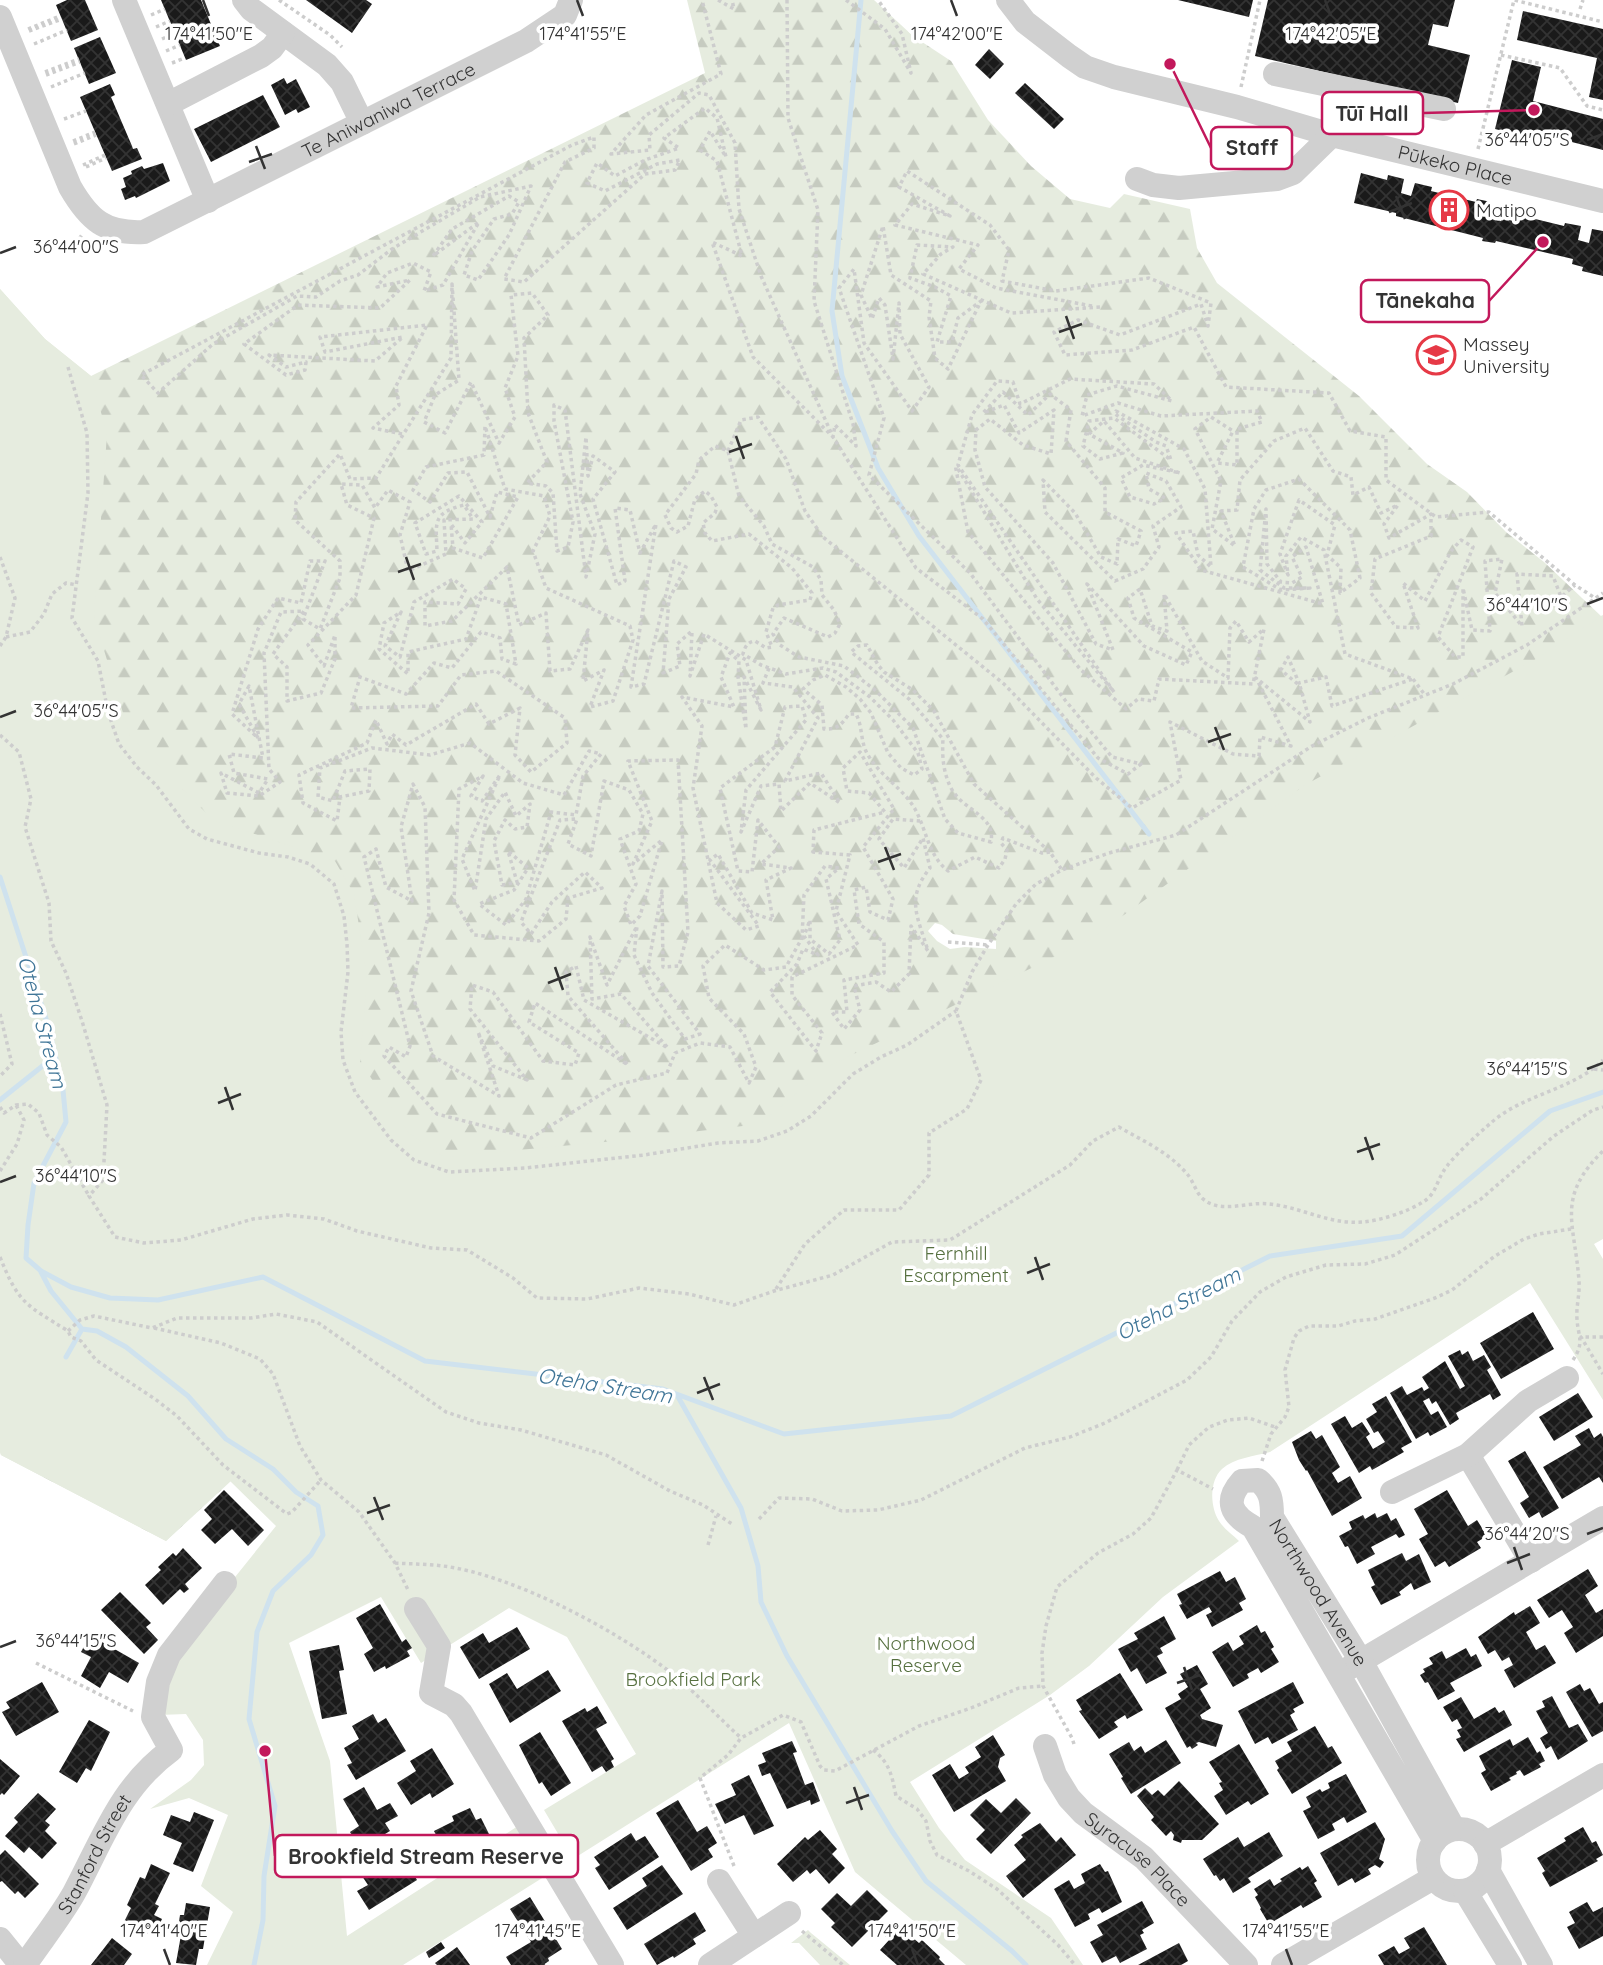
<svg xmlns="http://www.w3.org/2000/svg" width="1603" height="1965" viewBox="0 0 1603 1965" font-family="Quicksand,sans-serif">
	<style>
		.forest { fill: url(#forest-firs); fill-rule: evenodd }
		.park { fill: #e6ecdf }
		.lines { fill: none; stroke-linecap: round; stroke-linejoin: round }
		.stream { stroke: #cfe2ee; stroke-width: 5 }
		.building { fill: url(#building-cross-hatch) }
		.path { stroke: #cdcdcd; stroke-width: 3.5; stroke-dasharray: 3.5 3.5; stroke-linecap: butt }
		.minor { stroke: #d0d0d0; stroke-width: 24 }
		.ticks { fill: none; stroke: #333; stroke-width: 2.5 }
		.labels { text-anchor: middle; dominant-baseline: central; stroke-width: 7; stroke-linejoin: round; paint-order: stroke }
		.street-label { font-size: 19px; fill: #333; stroke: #fff }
		.poi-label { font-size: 19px; fill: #333; stroke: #fff; text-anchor: start }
		.park-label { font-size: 19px; fill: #56703f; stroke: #fff }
		.water-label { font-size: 21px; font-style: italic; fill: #3f7597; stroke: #fff }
		.ticks-label { font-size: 18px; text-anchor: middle; fill: #333; stroke: #fff; stroke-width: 7; stroke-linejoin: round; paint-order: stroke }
		.leader { fill: none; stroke: #c2185b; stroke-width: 2.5 }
		.callout-dot { fill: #c2185b; stroke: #fff; stroke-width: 2.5 }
		.callout { fill: #fff; stroke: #c2185b; stroke-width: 2.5 }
		.callout-label { font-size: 21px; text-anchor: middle; font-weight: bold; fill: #333 }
	</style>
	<defs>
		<pattern id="forest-firs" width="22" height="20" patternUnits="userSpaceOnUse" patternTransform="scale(1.75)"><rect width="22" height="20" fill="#e6ecdf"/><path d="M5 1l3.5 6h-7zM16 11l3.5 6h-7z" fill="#c6cbc0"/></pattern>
		<pattern id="building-cross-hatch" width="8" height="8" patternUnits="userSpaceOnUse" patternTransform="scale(1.75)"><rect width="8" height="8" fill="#1a1a1a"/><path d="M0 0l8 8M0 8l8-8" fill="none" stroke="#333"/></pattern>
	</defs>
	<rect width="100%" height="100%" fill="#fff"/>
	<path class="forest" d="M687,0h187l39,36 38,25 37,59 43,46 39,33 40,9 14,-14 66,15 7,39 20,35 142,113 68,68 40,28 39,40 38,30 57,54 2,-1 -897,936 -133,-73 -342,3 -65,60 -165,-86 -1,-3v-1163l45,50 46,37 614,-303zM935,923l7,2 11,9 43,7v8l-31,-2 -15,2 -13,-8 -9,-10z"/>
	<path class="park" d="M0,289l45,50 46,37 16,58 -13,183 36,119 83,84 122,41 19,33 13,84 -7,84 49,71 35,24 160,-15 156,-18 69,-58 260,-126 216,-155 231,-126 67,-44v624l-9,5 9,15v141l-73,-117 -260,169c-15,4 -36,6 -48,17 -13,12 -12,38 -3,52 5,8 14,14 20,20l-76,56 -74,69 -39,29 -140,87 29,46 26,32 86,58 32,47h-117l-111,-93 -66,-149 -216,136 -29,-49 92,-56 -69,-117 -58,-29 -88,55 -40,-66 -92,46 41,118 17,175 171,-110 29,49 -144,90h-196l26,-53 -32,-26 27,-71 -39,-17 -39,11 41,-29 13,-15 -1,-25 -17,-26 -27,1 -1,-13 32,-69 86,-107 -46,-45 -64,60 -165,-86 -1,-3z
		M808,1930l3,3 39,32h-30l-21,-22h-8z"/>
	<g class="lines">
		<path class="stream" d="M861,0l-29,311 10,65 36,92 41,68 230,298
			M0,877l49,151 14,62 3,32 -32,61 -6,42 -2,33 15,13 30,16 39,11 48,2 105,-23 162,84 238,28 121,45 167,-18 319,-160 132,-20 148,-125 53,-19
			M0,1100l55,-44
			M41,1272l10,19 31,38 15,2 29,16 62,49 38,43 47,30 23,23 22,14 5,29 -12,20 -38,36 -16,41 -8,87 26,87 -11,70 -1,44 -9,45
			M66,1357l16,-28
			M677,1395l64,113 17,58 3,36 26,54 105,175 34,50 86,70 14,14"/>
	</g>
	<path class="building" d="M67,0h18l13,30 -27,11 -15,-36z
		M161,0h40l19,46 -34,14z
		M306,0h60l6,4 -20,29z
		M1178,0h75l-4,17z
		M1268,0h187l-7,27 -15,-3 -5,21 42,10 -12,48 -203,-47z
		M1523,11l80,18v71l-14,-3 8,-39 -80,-18z
		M100,37l16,36 -27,11 -15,-36z
		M989,49l15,15 -14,15 -15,-14z
		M1512,60l29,7 -8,34 70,18v31l-78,-20 -1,6 -29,-7z
		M284,78l3,6 9,-5 14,28 -12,6 -2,-4 -11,6 -14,-30z
		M1025,83l39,36 -10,10 -39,-36z
		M110,84l5,11 -4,2 21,49 1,3 4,-1 5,11 -30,12 -32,-74z
		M263,95l17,32 -69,35 -17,-33z
		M163,163l7,18 -34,17 -1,-2 -10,4 -4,-11 5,-2 -3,-9 9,-4 -1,-3 11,-5 2,3z
		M1361,173l26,7 1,-5 16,4 -3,14 10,3 4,-13 17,4 -1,4 45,11 1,-3 14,3 -3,16 13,3 3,-15 16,4 -1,5 45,11 1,-3 16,3 -3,14 11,3 3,-14 11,2v45l-21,-5 1,-4 -11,-3 1,-5 -77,-18 -1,2 -13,-2 1,-3 -87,-22v-3l-42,-10z
		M1533,1312l21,37 -53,30 -21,-36z
		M1460,1350l2,5 6,-4 5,10 11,-6 7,12 -4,3 14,25 -8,5 -3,-6 -34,19 3,6 -9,6 -14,-24 -4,3 -3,-6 -6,3 8,14 7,-4 9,16 -17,9 -2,-4 -12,7 -26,-46 12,-7 5,9 15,-8 2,4 5,-3 -7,-11 23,-16 15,28 5,-3 -17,-30z
		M1578,1393l15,24 -39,24 -15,-24z
		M1386,1396l26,46 -11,6 3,4 -32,18 -2,-4 -11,7 -28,-49 14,-8 7,12 10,-6 8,12 -4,3 7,12 12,-7 -7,-11 -4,2 -8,-14 11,-7 -5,-8z
		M1589,1428l5,10 7,-5 2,4v46l-4,-6 -37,22 -19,-32 38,-22 -6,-9z
		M1311,1431l5,8 6,-4 18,32 -8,6 6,10 12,-7 12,22 -30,18 -25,-46 -1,1 -7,-11 -7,-18z
		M1525,1451l34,57 -17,10 -3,-6 -10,6 -9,-15 9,-6 -21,-36z
		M224,1490l40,40 -16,16 -16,-17 -17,15 -14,-14 11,-11 -8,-9z
		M1447,1490l21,36 9,-6 10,16 -10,6 4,6 -32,19 -4,-6 -10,6 -16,-28 9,-5 -14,-25z
		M1375,1513l2,5 10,-5 4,8 5,-3 9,17 -6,3 -3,-4 -25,13 4,7 -18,10 -9,-18 -3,1 -6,-11 13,-7 -3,-7 14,-7 2,4z
		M183,1548l19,20 -17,16 4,5 -5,4 -4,-4 -17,16 -18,-20 16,-15 -3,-3 15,-14 3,3z
		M1402,1553l4,8 13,-7 12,28 -17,8 -3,-7 -12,9 2,3 -20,10 -10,-18 4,-2 -7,-15z
		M1588,1569l10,17 -13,9 11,18 7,-4v27l-27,17 -12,-20 9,-6 -11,-17 -13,8 -12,-18z
		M1220,1571l6,11 9,-5 11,22 -7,4 4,7 -31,17 -6,-12 6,-3 -3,-5 -22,12 -8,-14 3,-1 -5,-10z
		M120,1592l31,31 -5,4 12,13 -14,14 -43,-44z
		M380,1604l22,38 4,-3 6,9 -5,3 3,5 -24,13 -1,-3 -11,6 -10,-18 9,-6 -17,-30z
		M1530,1606l10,17 -14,9 10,18 9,-5 11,18 -42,25 -10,-18 9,-5 -4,-8 -7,4 -7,-11 -7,4 -10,-17 36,-25 1,3z
		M1164,1616l12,23 -16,9 3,5 -6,3 10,17 -21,11 -9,-16 -6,4 -13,-23 20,-10 -4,-6z
		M1257,1625l4,8 4,-2 9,16 -3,2 8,13 -18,11 -3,-5 -11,6 2,4 -16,9 -21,-35 16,-10 5,9 11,-7 -5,-8z
		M517,1627l13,22 -51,30 -19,-32 23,-14 6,10z
		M90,1635l49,28 -11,20 -19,-11 -9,16 -19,-12 10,-19 -10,-5z
		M339,1645l5,25 -5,1 8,43 -25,5 -13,-68z
		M1466,1648l5,9 5,-3 6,12 -32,17 5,8 -17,9 -10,-18 -3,1 -5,-8 5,-3 -2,-3 10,-5 -4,-6 13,-7 4,8z
		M1197,1665l11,19 -8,5 11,19 -11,7 2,4 21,6 -7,22 -17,-5 -3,1 2,2 -6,4 -2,-3 -3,2 -22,-40 16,-9 -3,-5 10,-7 -8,-13z
		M548,1670l13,21 -51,32 -21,-39 18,-11 10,16z
		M1120,1673l23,37 -16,9 -2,-4 -11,7 4,5 -19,12 -20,-28 3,-1 -6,-10z
		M42,1682l17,30 -43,24 -14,-24 8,-4 -4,-6z
		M1293,1682l11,21 -11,6 2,3 -5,3 8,15 -26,14 -4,-7 -13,7 -17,-33z
		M1580,1684l4,7 6,-3 9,16 4,-2v29l-11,6 -26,-45z
		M1552,1696l17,32 9,-4 10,17 -30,19 -7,-14 -5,3 -6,-11 8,-5 -12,-22 9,-4 -3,-6z
		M1461,1697l13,22 21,-12 4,6 5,-3 8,15 -48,27 -8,-13 5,-2 -4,-7 5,-2 -5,-9 -5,3 -9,-15z
		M597,1706l10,17 -11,6 18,30 -3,2 3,6 -8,5 -4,-6 -10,6 -30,-51 23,-13 2,4z
		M373,1714l5,9 8,-5 20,33 -50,29 -9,-15 5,-2 -8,-15 15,-9 -7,-13z
		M89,1720l21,12 -19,39 -5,-3 -9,15 -18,-11z
		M1315,1726l13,22 4,-2 10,17 -50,31 -15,-24 2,-2 -4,-7 17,-10 -5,-9z
		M540,1732l31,51 -20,13 -9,-14 -3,2 -20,-39z
		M993,1735l12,20 -5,3 -2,9 8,14 -52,31 -22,-37 18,-11 9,15 10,-6 -4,-6 16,-10 -6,-10z
		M1528,1737l9,16 3,-2 5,10 -6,3 2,3 -17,9 -4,-6 -4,2 1,2 -8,4 2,2 -20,11 -10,-18 5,-3 -7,-14 31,-17 3,7z
		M1166,1740l15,23 -50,31 -10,-16 2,-1 -14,-23 20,-12 5,9 7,-5 4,7z
		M792,1741l5,11 -4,1 12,32 8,-3 7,19 -9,4 -1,-5 -23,9 -17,-36 -8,3 -4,-11 8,-3 -4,-9z
		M1239,1744l30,50 -18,11 -3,-4 -22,14 -12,-19 9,-6 -4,-7 3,-1 -13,-20z
		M432,1748l22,36 -22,14 -2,-5 -19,12 -14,-22 19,-12 -6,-10z
		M0,1759l20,17 -16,19 -2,-2 -2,2z
		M1346,1774l21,38 -20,11 -3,-6 -12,7 3,6 -17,9 -15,-28 8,-4 -5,-10 14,-8 2,3 8,-4 -2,-5z
		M749,1775l25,51 -20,9 -10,-20 -19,9 -10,-20 21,-9 -5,-11z
		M1179,1781l40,43 -17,16h-20l-1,3 -8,-3 1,-5 -3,-4 -5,5 -15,-16 3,-3 -17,-21 8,-8 7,7 6,-5 6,6z
		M364,1787l13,23 13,-7 8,13 -13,7 5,8 -30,18 -10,-17 9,-6 -16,-27z
		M38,1793l18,16 -11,12 5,4 -5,6 12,12 -15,16 -13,-12 -5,6 -19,-17 13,-14 -4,-4z
		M1016,1798l15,15 -40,41 -15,-15 9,-9 -15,-15 16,-16 15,14z
		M678,1800l19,32 10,-6 10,17 -9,6 5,8 -22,14 -35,-58z
		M470,1808l6,12 5,-2 11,22 -53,26 -11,-23 10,-4 -4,-8 20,-10 -2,-5z
		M194,1812l20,8 -21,52 -20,-8 9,-21 -19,-8 8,-20 19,7z
		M1375,1822l10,17 -6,20 5,3 -4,6 -5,-3 -7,4 3,5 -16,9 -3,-5 -14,8 -18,-33z
		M1040,1823l16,19 5,-5 15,18 -53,43 -17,-22 20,-16 -12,-15 9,-8 -2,-2z
		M1583,1827l9,16 4,-2 7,14 -7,4 2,2 -48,26 -8,-14 3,-2 -8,-13 29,-17 -2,-3z
		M820,1830l17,19 -5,5 13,14 -16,16 -13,-15 -6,5 -3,-4 -14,12 -16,-18 28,-27 3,3z
		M1269,1832l14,24 -35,22 3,4 -18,11 -9,-15 -4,3 -4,-6 -2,1 -11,-17 35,-22 6,10z
		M631,1833l5,8 9,-5 14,21 -50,33 -14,-22 5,-3 -6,-8z
		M5,1850l34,34 -14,14 -7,-7 -3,3 -13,-13 -2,1v-27z
		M374,1855l12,18 20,-12 11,19 -48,30 -12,-19 11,-6 -12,-18z
		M151,1864l19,9 -15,31 4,2 -5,9 8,4 -8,17 -31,-12 8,-16 -4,-3 13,-28 5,2z
		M1100,1864l5,8 3,-1 14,31 -20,11 -3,-5 -11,6 2,5 -15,8 -21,-38 15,-9 5,9 11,-6 -4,-9z
		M662,1865l21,29 -56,36 -14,-22 34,-22 -5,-8z
		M1308,1866l9,15 -3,2 8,14 -19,11 -2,-3 -32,19 -9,-15 1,-1 -6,-11 3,-2 -4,-6 16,-10 4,7 8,-5 -2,-2 20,-12 2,3z
		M867,1890l21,21 -36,36 -21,-20 4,-4 -14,-14 16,-16 14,13z
		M530,1897l32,52 -14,9 1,3 -6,4h-32l-5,-8 25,-15 -21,-33z
		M1142,1901l12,22 -12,7 2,3 -4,2 7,14 -27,14 -4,-7 -14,7 -12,-21 13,-7 -6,-10z
		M1587,1902l6,10 10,-5v29l-24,13 -12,-22 8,-4 -6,-11z
		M186,1903l24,4 -7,42h-4l-3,16 -20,-2 5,-28h-4l3,-20h4z
		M695,1912l11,19 -13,8 3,5 -22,14 -1,-2 -16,9 -13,-21z
		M897,1924l22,19 3,-3 18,17 -1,2 6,6h-48l-17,-15 9,-10 -4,-4z
		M1424,1927l23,38h-63l-6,-10 16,-9 5,8 11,-6 -6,-10z
		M112,1938l20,16 -8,11h-33z
		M441,1942l4,6 -16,10 -3,-6z
		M1179,1943l9,18 -7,4h-43z
		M457,1947l13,18h-33l-2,-2z"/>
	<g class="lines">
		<path class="path" d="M279,0l51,35 12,12
			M718,0l16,9 -2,-9
			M787,0l1,118 30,92 -4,91 39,123 3,22 -21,-21 -2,12 83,131 67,51 115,139 30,16 13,-10 -29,-7 -47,-57 -95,-127 -101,-98 15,-57 -45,-130 15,-19 10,74 48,68 17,-24 -29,-53 -1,-31 -6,56 -8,-54 -6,-7 -7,21 -11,-24 22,-69 8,49 40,26 -2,16 6,41 13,11 33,-68 -23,17 -6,24h-15l14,-46 -16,-9 -25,-9 7,-33 36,2 -12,7 -18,20 88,39 89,-6
			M846,0l39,29 26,44 -9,-39 -24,-34
			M1580,9l3,-9
			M151,15l14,-6
			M156,27l14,-6
			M28,29l32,-13
			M29,31l33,-12
			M162,39l13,-6
			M34,44l33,-14
			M166,51l14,-6
			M1501,55l59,13 27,38 16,4
			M172,63l13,-5
			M45,72l34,-13
			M46,75l34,-13
			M51,87l34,-14
			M1241,87l19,-87
			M64,119l22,-8
			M73,141l22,-9
			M74,144l22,-9
			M1478,149l36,-149 89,22
			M83,165l22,-10
			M86,167l20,-9
			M79,236l14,10
			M1092,306l-96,-18 -37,-19 19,-24 -83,-20 17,-21 38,12 -51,-29 8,-16 83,54 19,25 -7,31 54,10 93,-13 62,25 -3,23 -7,-22 -81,31 -42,-15 -24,12 11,23 67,-5 62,-23 32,60 103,6 21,38 36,6v43l50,37 53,-5 86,73 20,13
			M68,367l19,66 1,60 -16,125 26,43 10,51 11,32 18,23 19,18 33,44 18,10 52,14 29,4 22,7 24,20 10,32 3,28 1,28 -7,60 2,28 12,32 36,48 23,20 35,12 76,-4 119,-13 74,-12 40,-2 29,-10 24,-15 42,-42 28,-17 26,-12 49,-34
			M402,434l-29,-6 26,-23 -3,-19 31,-61 -107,12 5,15 78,-15 -28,24 -106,-6 17,12 20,-5 -1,8 -19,5 -42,-31 54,-39 82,3 30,-28 -33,7 10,-14 26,-10 18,9 -7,19 19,-6 36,-63 -46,34 19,-27 57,-33 10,6 -7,12 -18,5 -22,32 -8,24 14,5 31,-45 22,-49 -51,11 -88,52 -34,26 -18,6 -24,16 -19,-1 -84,48 -55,49 -17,-18 431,-230 22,-8v11l-29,14 -61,117 20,3 121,-108 30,-4 5,-10 -23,4 -52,27 -18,-8 10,-20 18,13 30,-16 34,-12 -15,-10 41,-30 12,10 9,39 -16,-26 -10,19 17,11 25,95 -30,-14 41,115 80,80 -72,-161 -22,-67 -4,-66 -26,-48 -10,-2 -50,42 1,15 -39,4 35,-39 75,-41 -19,-74
			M728,451l13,-31 17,-3 28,42 19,52 18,26 181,147 92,94 36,30 49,-28 -11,-58 63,32 26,2 1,-19 31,9 -35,-68 54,44 -10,-36 -19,-16 7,-13 11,26 27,-6 6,29 81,-27 -68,-25 -21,-104 -23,-13 -15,19 2,19 -8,-21 19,-54 36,25 -8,30 14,13 -1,25 20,-15 -10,-48 -51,-51 -33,11 -12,19 -11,58 38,23 29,-2h-26l-24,-18 6,-61 1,55 14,18 11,1 10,-6 -10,-20 14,-10 17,57 -122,-34 -25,-37 17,-2 5,24 13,12 -6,-78 -21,-40 -68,-38 -1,3 41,28 10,4 5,14 -57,-42 -25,3 -6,25 17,13 23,-6 -34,-19 15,-13 31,37 45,15 -37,-8 -22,13 9,19 24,7 11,-6 -16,-9 -3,-16 20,8 15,26 -28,19 6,21 -16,22 -28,12 -70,-69 -2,-32 32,33 26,44 16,7 1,-25 18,7 5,-15 -36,-19v-24l-39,-47 5,-31 -21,-16 -22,21 -25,-23 -20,21 21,-8 15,28 35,-23 -3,44 -28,-9 -33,-26 -14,11 -1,20 10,37 68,76 43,81 17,6 -26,-66 57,62 42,19 6,-13 -58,-34 -6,-20 12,-9 12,37 15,5 -3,-37 38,67 26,17 2,-50 6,-7 13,21 15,-13 -11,55 -94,-5 -5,22 -16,-2 -12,10 -45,-39 -113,-138 -13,-68
			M958,469l79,130 77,93 -156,-227 14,-50 25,-34 16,1 7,22 50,-25 84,5 18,17 -55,-15 -30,9 -5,21 36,-13 43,13 96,-5 5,11 -25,7v36l-20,-2 16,-32 -22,-14 -16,12 26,52 -9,48 23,17 -14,-35 16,-1 3,-30 34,-39 31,-13 28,43 18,6 2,18 16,-8 12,26 17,-8 -14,19 5,14 42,-24v22l-56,23 -4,34 25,34 22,1 -15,-45 22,18 26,-50 10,-11 12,7 -35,90 17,20h8v-69l9,42 18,1 -5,-70 17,-2 -7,34 27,33 -5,-52 36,2 8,21 14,-12
			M0,557l15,41 -9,39 -6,9
			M6,637l24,-5 14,-18 8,-20 14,-11 11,2
			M769,668l-6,15 30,4 25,31 -33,63 36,-8 19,30 -30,-20 -29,28 -2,-27 -18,2 -20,46 5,-42 60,-70 -4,-14 -17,1 -10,40 -55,41 18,83 14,1 6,-52 21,27 -18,17 30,4 -25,12 7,40 -21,-7 -34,-59 -8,6 49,66 -13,4 -29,-27 -24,-115 9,-62 -20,-29 52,10 -13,-30 9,-24 9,8 -1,16 8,52 -2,-52 17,33 -15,-50 -42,-26 -14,42 2,-45 -15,13 3,22 -17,7 6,-74 17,-32 -12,-6 -30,123 -13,3 25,-163 -16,29 -10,-43 -15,-2 10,73 -8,4 -24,-86 22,-27 -22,-16 -5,20 -2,-39 -6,57 15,40 -9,43 -21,-167 -11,-5v16l19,101 -5,25 -11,4 -4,-58 -7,-7 -19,-3 20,-21 -19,-49 -4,-75 24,-23 -16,-22 -21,2 7,61 -13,32 10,29 -16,26 -28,-61 -26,51 -21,-11 11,-27 24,-15 -7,-96 -1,74 -75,120 -26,1 -10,-25 -44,48 -1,18 45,41v17l-20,51 -17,-10 22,-58h-15l-9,42 -23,-5 -20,31 -26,85 26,24 -19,-34 10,-18 14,72 -34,-4 5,19 34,6 -9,14 -38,-20 6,20 32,3 21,-14 -11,-13 -5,-116 17,-41 23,-1 -31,43 14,13v34l34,-8 14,-34v-24l-11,31 -16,-21 48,-50 18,-77 -27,-13 -6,-21 21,1 13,23 13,-18 22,12 -10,33 8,36 38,-17 -2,-34 29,-1 -9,-14c-32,8 -28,17 -27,46l-11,3 -11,-31 44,-27 23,26 -17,21 -14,-19 2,24 30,10 35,-61 -21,-5 -7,25 -23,-45 -19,1 -18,29 -17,-12 13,-23 58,-12 1,-29 20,63 39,7 6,20 -17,35 13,37 84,38 3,14 -20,61 -23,6 14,-37 -21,11 5,-51 -18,39 -20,2 -4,-58 -27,12 -12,-58 -55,54 -27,5v-24l33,2 8,-15 -13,-10 -39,23 -14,55 -15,-11 16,-34 -17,11 -5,26 29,25v-22l58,-13 15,-42 25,7 10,60 -14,-5 -2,-21 -19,-6 -29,36 -18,-5 -28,31 -46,-17 -9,31 87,-2 23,-31 35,-4 69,47 2,25 -36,29 -16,-17 5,-47 -31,16 -13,-20 -70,41 -14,-11 -5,10 -11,-24 -9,23 -68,32 4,28 34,18 3,-24 29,-6 1,-22 -25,2 -12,30 -15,-4 2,-29 52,-20 58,7 40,-12 53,40 41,12 25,-44 12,3 -18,22 -7,39 -25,-3 -25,87 -20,26 -27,-21 35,-14 14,-22 -20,-17 9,31 -15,3 -8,-44 11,-21 10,9 12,-2 3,-23 -14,12 -11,-24 -19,27 -11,72 -13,-32 38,-84 -18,26 -11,-5 12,-20 -24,13 -5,111 20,35 65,6 27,-22 2,-21 34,-10 -17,-16 -33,30 -21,32 -10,-12 39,-102 17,-1 -9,25 23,12 13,-75 25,9 14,24 -4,17 -19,8 16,45 -12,22 7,19 9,-9 22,-76 -29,24 19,-43 -24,-60 50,-1 10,172 -9,34 -16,1 -1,-76 -14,75 52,68 -15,5 -33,-46 -18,-38 3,-29 -30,59 -17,-48 2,62 29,-5 47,54 -84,-48 -8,-34 -10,6 2,24 60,69 -93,-62 -6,19 50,31 -4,12 -32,-4 -50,-69 -21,-7 -2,24 57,71 -34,-14 -15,-34 21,64 -66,-40 -22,-65 18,-78 -4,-106 -12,-23 -12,43 11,74 -26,-14 -10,-38 -12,8 46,189 -4,11 -17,-10 -5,9 53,58 94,24 85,-53 51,-12 8,-20 25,-10 30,4 19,36 7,-16 -12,-33 -35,-36 -6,-32 22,-21 39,25 22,-3 16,-29 2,-43 21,-29 14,2 -13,11 14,61 -11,14 -19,-15v-19l-6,16 14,19 -15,-6 -6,15 -27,28 46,59 6,-18 -30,-38v-18l66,-32 -22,-34 14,-56 -37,-3 1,-22 71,-18 -16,-19 -22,-2 -4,-23 17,-16 34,57 -31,38 30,52 -5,21 -18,-8 -4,-25 -12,3 5,34 25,18v31l-40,7 3,32h-15l12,17 16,-19 -6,-24 22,-4 15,10 18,-18 2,-48 17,25c-10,-34 -23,-52 2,-83l-7,-30 -19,30 -25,-29 14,-20 27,2
			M1413,679l12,16
			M0,735l19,17 12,47 -6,28 24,76 2,38 15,32 16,48 25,84 -4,75 -14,16 26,41 29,6 37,-3 72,-21 34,-4 37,4 33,12 74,17 36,2 46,28 24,20 50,1 52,-11 50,6 45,11 40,-14 59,-16 59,-33 58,-2 120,-75 23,-24 26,-14c24,14 50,25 69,48 5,6 8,17 14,23 18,17 46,3 67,6 32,3 61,21 94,18 19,-2 44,-10 60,-20 13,-8 13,-19 20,-30 8,-14 36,-39 49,-50 32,-28 81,-32 111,-62
			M1050,852l-8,1 -39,-15 -2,5 6,7 -2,9 -6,9 -24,-11 -27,14c-20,-16 -21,-40 -33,-62 -12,-21 -35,-33 -47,-54 -8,-13 -5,-28 -12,-41h-7c-7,10 -12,16 -25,15l-2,-24 -19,-16 10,-9 12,-5 21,12 14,12 11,14 17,40 13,15 13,7 8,-6 -4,-16 -25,-33 -23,-23 -34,-25 -13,-4 -37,6 -25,-9 -18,-11c2,-8 5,-12 12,-13l11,7 6,-1 -6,-15 7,-24 5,-3 32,-5 2,-7 -20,-25 -43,-34 -37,7 -7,-8 -2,-10 12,-10 2,-6 -6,-11 -6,-5 -10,8 -7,27 -11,6 -6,-4 -6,-13 31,-41 3,-14 16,-14 13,5 11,45 25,30 8,18 41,23 8,13 1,15 12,15 6,14 -5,9 -7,4 -44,-19 -11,16 7,11 19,12 45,9 31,24 38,38 32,91 13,14 33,9c5,-27 -28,-31 -40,-54 -8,-16 -9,-32 -8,-49l-34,-40 -58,-47 7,-6 9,-1 11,20 6,7 29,18 21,21 40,73 76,68 12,18
			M948,942l40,3
			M0,1014l12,50 -12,12
			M1594,1069l9,1
			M0,1107l4,6 12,-8 12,-1 11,9 8,22 14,12 28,49
			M0,1171l17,-27 7,-24 -8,-15
			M0,1257c19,48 27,48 68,74l3,6 10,4 15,19 59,39 22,17 46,49 64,49 5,-2 29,-32
			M776,1289l29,-45 39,-34h55l30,-35v-42l38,-24 14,-29 -25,-69 16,-39 16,-27 28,-41 20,-20 26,-14 47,-17 67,-18 136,-89 56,-28 85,-34 74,-39 76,-52
			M154,1328l67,15 39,16 13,15 27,72 21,34 38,32 36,51 14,29
			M68,1331l12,-11 14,-4 58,12 25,-10h74l25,-4 41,8 129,90 33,11 42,7 85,25 64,36 33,14 29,19
			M1603,1337h-22l22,37
			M1573,1360c12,-18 5,-23 4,-41 -1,-13 3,-25 2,-38 -4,-58 -24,-83 24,-130
			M1262,1461l9,-27 14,-17 4,-10 -4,-37 9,-32 5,-7 10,-5h29l17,-5 20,-2 60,-21 17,-8 43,-34 29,-17 15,-5 32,-5
			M1177,1470l12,-25 20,-18 19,-7 21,-2 26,9
			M759,1519l20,-21 33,1 30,12 36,-1 43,-10 104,-52 45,-11 35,-14 82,-43 24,-23 21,-36 28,-29 26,-15 40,-12 39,-1 30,-9 86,-56 73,-63 39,-26 10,-3
			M708,1545l8,-29
			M395,1563c16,1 32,1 48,3 71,9 175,65 231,109 23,19 44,42 66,62
			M36,1663l97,48
			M1074,1744l-2,-6 -29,-52 -1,-33 4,-27 11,-39 41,-34 35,-19 18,-16 26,-48 36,19
			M873,1750c17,13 19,26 23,46l21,13 9,12 4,20 7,14 32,16 28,18 61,56 17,20
			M734,1866l-34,-88 28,-23 13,-17 42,-23 18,7 19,44 4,4 11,1 84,-45 52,-18 48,-20 24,-2
			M802,1931l41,34"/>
		<g class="minor">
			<path d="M124,0l84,201"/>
			<path d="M244,0l7,9 76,56 15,17 20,41"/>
			<path id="s1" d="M1008,0l17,22 44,34 16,11 29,10 123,30 95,28 271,66"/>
			<path id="s2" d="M0,17l70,170c19,33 35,47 74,45l382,-191 39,-26 6,-15"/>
			<path d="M1275,74l169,35"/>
			<path d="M168,104l93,-48 11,-8 11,-15"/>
			<path d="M1352,139l11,-47"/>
			<path d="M1137,179l16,6 26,3 98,-9 16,-6 39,-38"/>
			<path d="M1468,1455l63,106"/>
			<path d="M1392,1492l76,-37 60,-54 39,-23"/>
			<path d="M416,1609l23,37 -8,47 23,12 7,8 151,252"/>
			<path d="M1349,1668l254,-150"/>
			<path id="s3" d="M1045,1746l10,29 14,23 14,15 61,45 102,107"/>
			<circle cx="1459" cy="1860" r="31"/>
			<path id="s4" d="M1435,1841l-182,-314c-22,-12 -29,-26 -11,-46l16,-1c13,11 14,20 14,37l89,144 93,168"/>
			<path d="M1485,1844l118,-69"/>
			<path d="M1488,1870l53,95"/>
			<path d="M719,1881l35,55"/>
			<path d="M1465,1891l45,74"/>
			<path d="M0,1939l21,26"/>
			<path id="s5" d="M25,1965c16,-24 35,-47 49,-72 29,-54 46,-106 97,-143l-18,-33 5,-35 11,-27 56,-72"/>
			<path d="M710,1965l79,-52"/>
			<path d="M1283,1965l150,-87"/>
		</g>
	</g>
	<path class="ticks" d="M203,0l6,16M577,0l6,16M951,0l6,16M1325,0l6,16M1587,140l16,-6M256,146l9,23M249,162l23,-8M1396,196l9,23M1389,212l23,-9M0,253l16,-6M1066,316l8,23M1059,332l23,-8M736,436l8,23M729,452l23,-8M406,557l8,23M398,572l23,-8M1587,604l16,-6M0,717l16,-6M1215,727l9,23M1208,742l23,-8M885,847l9,23M878,862l23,-8M555,967l8,23M548,983l23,-9M1587,1069l16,-6M225,1087l8,23M218,1103l23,-9M1365,1137l8,23M1357,1152l23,-8M0,1182l16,-6M1035,1257l8,23M1027,1273l23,-9M704,1377l9,23M697,1393l23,-9M374,1497l9,23M367,1513l23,-8M1587,1534l16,-6M1514,1547l8,23M1507,1563l23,-9M0,1647l16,-6M1184,1667l8,23M1177,1683l23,-8M854,1787l8,23M846,1803l23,-8M164,1949l6,16M538,1949l6,16M912,1949l6,16M1286,1949l6,16"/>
	<defs>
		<symbol id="building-ring" viewBox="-11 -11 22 22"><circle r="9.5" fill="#fff" stroke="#e63946" stroke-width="1.5"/><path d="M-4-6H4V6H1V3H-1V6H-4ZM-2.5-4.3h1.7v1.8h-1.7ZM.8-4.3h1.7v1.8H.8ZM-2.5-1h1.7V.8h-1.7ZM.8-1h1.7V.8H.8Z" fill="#e63946"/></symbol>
		<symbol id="university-ring" viewBox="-11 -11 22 22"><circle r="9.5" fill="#fff" stroke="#e63946" stroke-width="1.5"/><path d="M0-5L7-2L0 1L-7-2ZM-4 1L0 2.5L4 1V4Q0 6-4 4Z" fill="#e63946"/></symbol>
	</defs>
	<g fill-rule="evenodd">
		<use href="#building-ring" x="1427" y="188" width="44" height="44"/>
		<use href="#university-ring" x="1414" y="333" width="44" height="44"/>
	</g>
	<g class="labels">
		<g class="street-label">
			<text stroke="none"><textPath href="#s2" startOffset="550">Te Aniwaniwa Terrace</textPath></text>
			<text stroke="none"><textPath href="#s1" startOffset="486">Pūkeko Place</textPath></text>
			<text stroke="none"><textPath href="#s4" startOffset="567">Northwood Avenue</textPath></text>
			<text stroke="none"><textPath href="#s5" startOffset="131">Stanford Street</textPath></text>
			<text stroke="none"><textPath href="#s3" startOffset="150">Syracuse Place</textPath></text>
		</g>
		<g class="poi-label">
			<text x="1476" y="210">Matipo</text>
			<text x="1463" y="344">Massey<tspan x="1463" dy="22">University</tspan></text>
		</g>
		<g class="park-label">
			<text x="956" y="1253">Fernhill<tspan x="956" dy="22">Escarpment</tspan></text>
			<text x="926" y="1643">Northwood<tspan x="926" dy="22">Reserve</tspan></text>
			<text x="693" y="1679">Brookfield Park</text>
		</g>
		<g class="water-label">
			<text transform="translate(43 1022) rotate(75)">Oteha Stream</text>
			<text transform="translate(1178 1303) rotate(-27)">Oteha Stream</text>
			<text transform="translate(605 1385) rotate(9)">Oteha Stream</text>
		</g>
	</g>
	<g class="ticks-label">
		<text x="209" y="40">174°41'50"E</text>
		<text x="583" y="40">174°41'55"E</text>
		<text x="957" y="40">174°42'00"E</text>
		<text x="1331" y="40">174°42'05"E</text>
		<text x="1527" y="146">36°44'05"S</text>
		<text x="76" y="253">36°44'00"S</text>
		<text x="1527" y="611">36°44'10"S</text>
		<text x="76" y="717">36°44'05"S</text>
		<text x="1527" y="1075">36°44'15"S</text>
		<text x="76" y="1182">36°44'10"S</text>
		<text x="1527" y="1540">36°44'20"S</text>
		<text x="76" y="1647">36°44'15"S</text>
		<text x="164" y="1937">174°41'40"E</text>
		<text x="538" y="1937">174°41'45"E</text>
		<text x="912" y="1937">174°41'50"E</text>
		<text x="1286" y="1937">174°41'55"E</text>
	</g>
	<path class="leader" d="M1534 110L1423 113M1170 64L1211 148M1543 242L1489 301M265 1751L275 1856"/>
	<g class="callout-dot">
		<circle cx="1534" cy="110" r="7"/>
		<circle cx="1170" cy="64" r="7"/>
		<circle cx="1543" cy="242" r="7"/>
		<circle cx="265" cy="1751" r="7"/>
	</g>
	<g class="callout">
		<rect x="1322" y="92" width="101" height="42" rx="7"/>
		<rect x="1211" y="127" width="81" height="42" rx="7"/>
		<rect x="1361" y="280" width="128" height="42" rx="7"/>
		<rect x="275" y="1835" width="303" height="42" rx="7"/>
	</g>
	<g class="callout-label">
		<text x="1372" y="121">Tūī Hall</text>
		<text x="1252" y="155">Staff</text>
		<text x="1425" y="308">Tānekaha</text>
		<text x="426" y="1864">Brookfield Stream Reserve</text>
	</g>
</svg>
